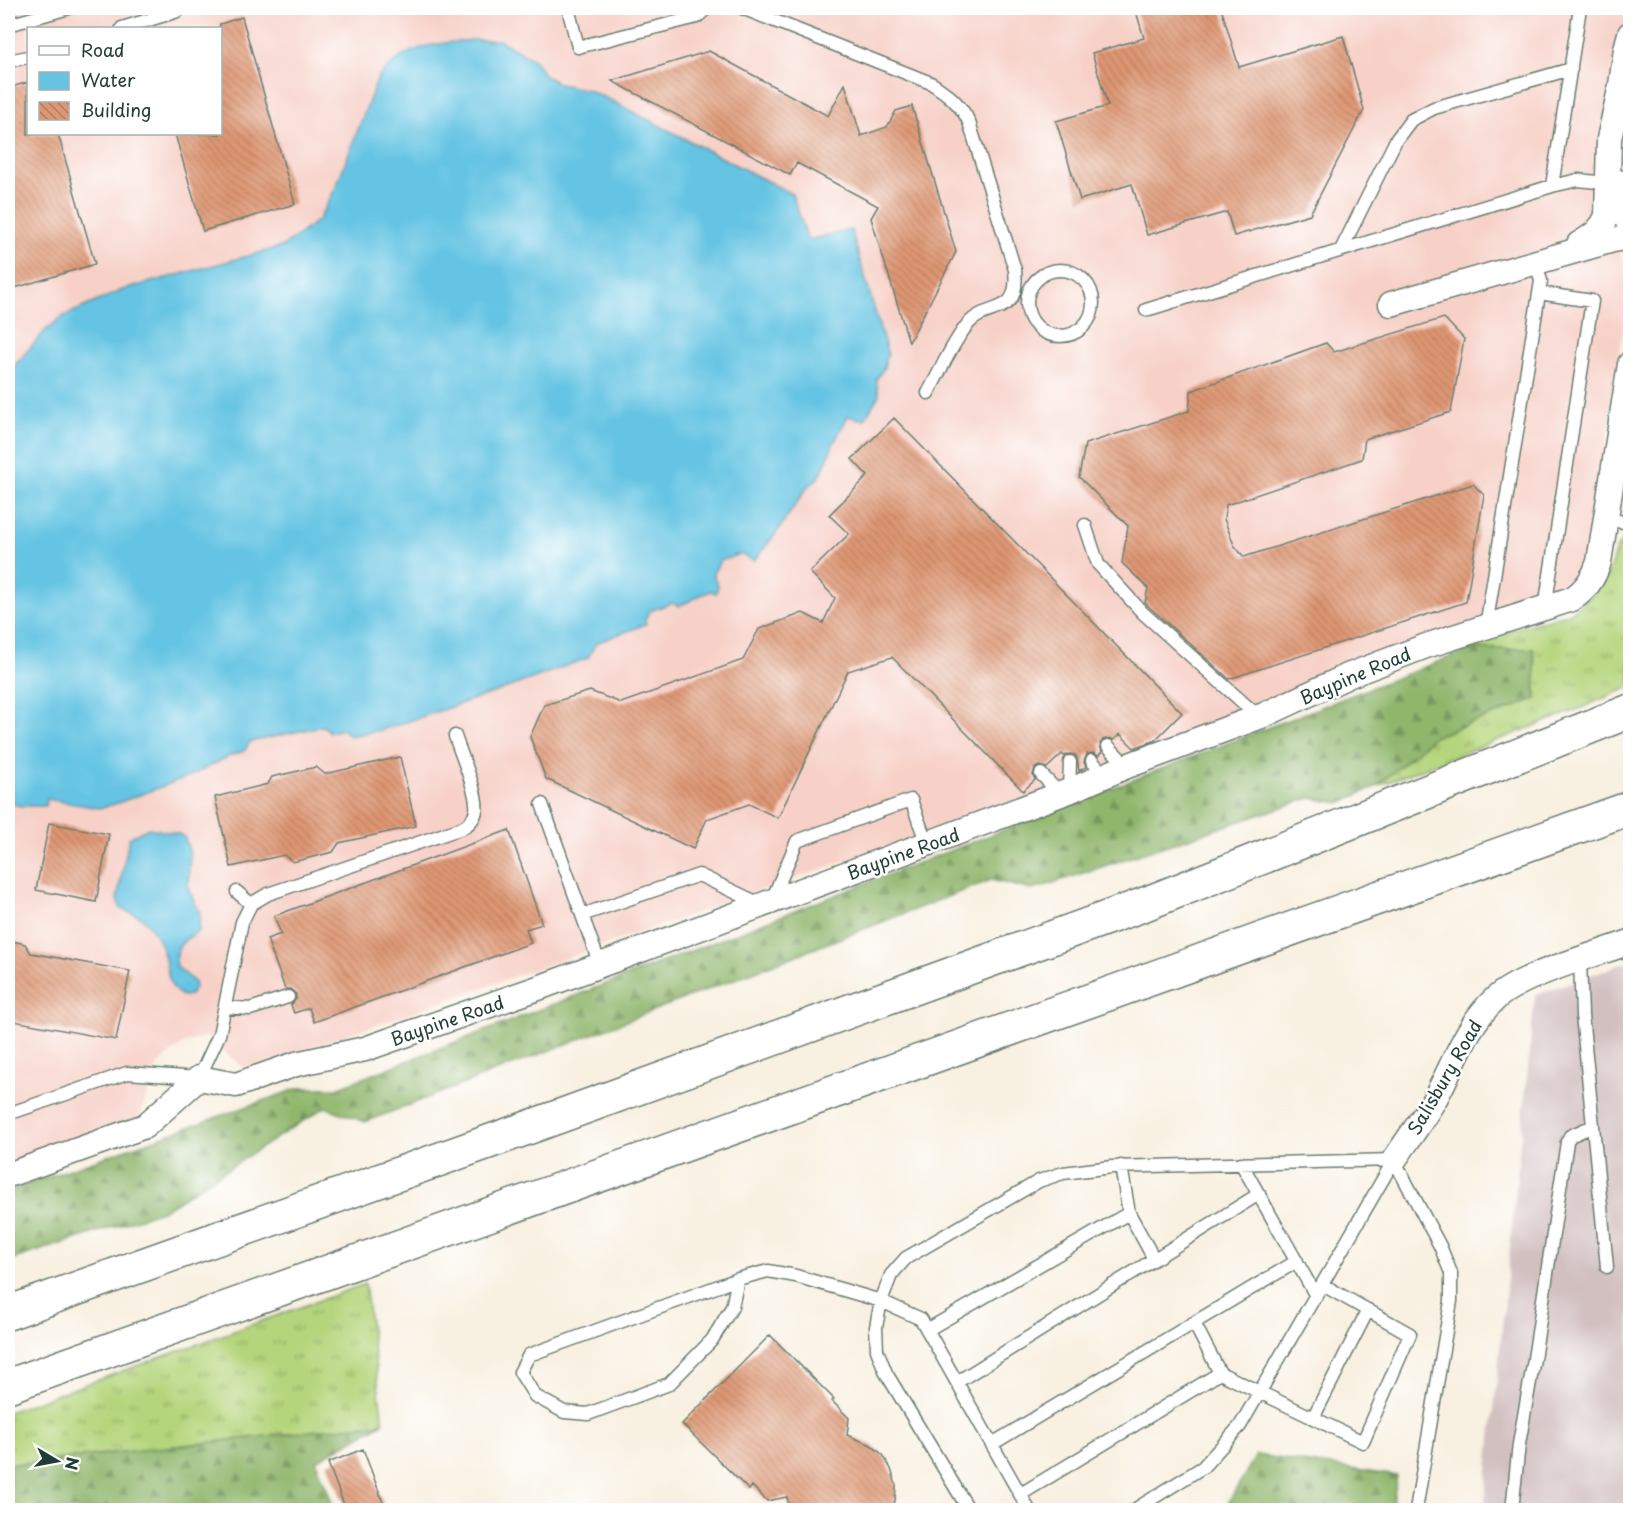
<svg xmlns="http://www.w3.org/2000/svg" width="1638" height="1518" viewBox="0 0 1638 1518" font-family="'Playpen Sans',sans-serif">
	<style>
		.built { fill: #f7d1c8; fill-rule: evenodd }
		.industrial { fill: #d2bfc0 }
		.grass { fill: url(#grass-tufts); stroke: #6a8958; stroke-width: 1.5 }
		.forest { fill: url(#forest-firs); stroke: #587a50; stroke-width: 1.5 }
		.water { fill: #65c4e3; stroke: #42808c; stroke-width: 1.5 }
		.building { fill: url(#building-back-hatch) }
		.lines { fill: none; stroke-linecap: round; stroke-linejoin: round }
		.service-casing { stroke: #6b7c70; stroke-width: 15 }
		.minor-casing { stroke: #6b7c70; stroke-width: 27 }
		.motorway-casing { stroke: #6b7c70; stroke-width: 36 }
		.service { stroke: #fff; stroke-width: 12 }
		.minor { stroke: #fff; stroke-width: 24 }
		.motorway { stroke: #fff; stroke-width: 33 }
		.labels { text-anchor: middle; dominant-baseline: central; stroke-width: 5; stroke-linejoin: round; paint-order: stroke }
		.street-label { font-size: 18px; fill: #1f3d34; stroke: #fff }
	</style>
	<defs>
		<pattern id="grass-tufts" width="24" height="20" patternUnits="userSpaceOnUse" patternTransform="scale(1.5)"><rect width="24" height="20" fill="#b5d57c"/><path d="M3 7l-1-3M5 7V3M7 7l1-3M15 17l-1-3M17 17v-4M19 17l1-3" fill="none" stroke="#93ae66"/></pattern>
		<pattern id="forest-firs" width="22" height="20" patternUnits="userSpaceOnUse" patternTransform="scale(1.5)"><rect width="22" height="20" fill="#90b66c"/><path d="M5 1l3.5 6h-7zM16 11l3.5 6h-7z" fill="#75955a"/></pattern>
		<pattern id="building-back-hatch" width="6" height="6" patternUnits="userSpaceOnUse" patternTransform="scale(1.5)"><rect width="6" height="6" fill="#df9773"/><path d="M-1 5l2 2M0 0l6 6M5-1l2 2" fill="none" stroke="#b47c5f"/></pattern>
	</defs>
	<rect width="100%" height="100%" fill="#fff"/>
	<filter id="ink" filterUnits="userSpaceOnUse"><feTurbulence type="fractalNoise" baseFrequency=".0167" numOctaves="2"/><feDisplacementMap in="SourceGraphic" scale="12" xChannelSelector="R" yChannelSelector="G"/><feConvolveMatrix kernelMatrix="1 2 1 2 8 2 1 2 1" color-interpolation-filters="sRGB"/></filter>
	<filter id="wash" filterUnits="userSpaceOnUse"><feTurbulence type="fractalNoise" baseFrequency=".008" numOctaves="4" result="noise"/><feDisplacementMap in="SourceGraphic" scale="24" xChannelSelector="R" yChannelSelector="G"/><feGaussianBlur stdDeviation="1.35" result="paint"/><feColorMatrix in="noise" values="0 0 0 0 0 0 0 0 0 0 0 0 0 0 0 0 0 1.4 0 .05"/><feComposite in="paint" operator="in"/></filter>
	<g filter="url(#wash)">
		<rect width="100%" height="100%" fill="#f8f0e0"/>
		<path class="built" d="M8,8h1620l-28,193 24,62 4,34 -38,257 -8,18 -51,28 -301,113 -90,45 -893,312 -42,-34 -22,8 -25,20 -18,53 -132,47v-361l14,3 24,-7 53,9 16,-4 73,-27 44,-22 12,-4 6,-9 73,-16 19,3 8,7 32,-6 117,-39 89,-33 8,-15 50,-19 -1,-4 5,-9 22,-8 17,-1 3,-5 19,-6 7,-5 -5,-12 7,-13 20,-7 37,-22 32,-47 7,-4 9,-13 2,-10 21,-42 37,-50 -77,-126 -16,-46 -180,-93 -24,-11 -28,-6 -15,-8 -9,-15 -37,-21h-25l-35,3 -22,6 -16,6 -12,9 -11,14 -43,111 -16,30 -35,27 -162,44 -60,27 -16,13 -38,43zM28,28h192v106h-192z"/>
		<path class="industrial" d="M1630,961v549h-146l51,-515z"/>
		<path class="grass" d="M1630,536v151l-51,22 -202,77 56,-49 103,-38 -2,-50h-63l1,-8 95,-27c15,-8 31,-24 40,-39 9,-17 4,-28 23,-39z
			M365,1284l18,139 -375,42v-53z"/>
		<path class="forest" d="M1471,649h63l2,50 -103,38 -56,49 -37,17 -30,-5 -278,92 -41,-10 -626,242 -40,-15 -163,104 -154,50v-70l291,-103h38z
			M383,1423l-67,38 19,49h-327v-45z
			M1256,1455l141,21 -5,34h-168z"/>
		<path class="water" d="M474,40h25l37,21 9,15 15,8 28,6 24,11 180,93 16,46 43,-10 37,125 -3,4v7l-9,14 3,15 -15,25 -16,-4c-7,14 -15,27 -20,41 -5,12 -6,21 -19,28l-32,47 -23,29 -14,-7 -20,7 -7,13 5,12 -2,7 -5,-2c-13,4 -20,10 -32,15l-7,-3 -22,8 -5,8 1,5 -50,19 -8,15 -89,33 -117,39 -32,6 -8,-7 -12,3 -7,-6 -73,16 -6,9 -12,4 -44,22 -73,27 -16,4 -52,-9 -2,7h-23l-14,-3v-430l38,-43 16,-13 60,-27 162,-44 35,-27 16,-30 43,-111c28,-34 55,-34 96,-38z
			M148,828l31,6 6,4 5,16 -2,34 12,25 -1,18c-18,11 -23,13 -23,35l18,16 1,6 -5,7 -7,1c-17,-8 -14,-25 -19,-41 -3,-11 -12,-29 -21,-36 -6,-5 -15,-7 -22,-10l-4,-10 12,-61z"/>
		<g id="blocks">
			<path class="building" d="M1135,8h86l18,59 104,-31 21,74 -54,104 -76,22 -7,-24 -80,23 -15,-51 -52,16 -24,-79 52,-15 -16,-53 52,-15z
				M242,17l53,187 -92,27 -28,-97h45v-110z
				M709,51l119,65 17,-32 16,52 26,-9 9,-16 16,-5 44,146 -47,90 -38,-124 7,-12 -81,-43 -7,12 -178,-94z
				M28,82v52h30l37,130 -87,26v-202z
				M1444,318l20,21 -13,73 -86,27 -3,20 -136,46 -2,14 10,26 10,12 229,-73 11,11 -18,107 -237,77 -84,-76 3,-15 -26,-25 6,-37 -49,-49 6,-33 104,-33 2,-20 135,-48 8,9z
				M894,418l288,295 -28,28 -20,7 -14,-14 -6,6 -4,-2 -7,2 -3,4 2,8 -4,4 -4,-3 -7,1 -3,8 2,5 -7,4 -2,-12 -2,-4 -5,-1 -6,2 -2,-2 -15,14 -7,-2 -5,2 -2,7 2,5 -12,11 -131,-134 -44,14 -70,147 -29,-14 -42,15 -14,30 -147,-70 -16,-42 14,-32 46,-14 31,12 122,-43 16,-31 44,-16 20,10 12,-25 -25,-26 39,-38 -20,-19 39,-39 -16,-17z
				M400,757l16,69 -77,17 -6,9 -40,10 -9,-7 -53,12 -16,-70 53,-13 4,-7 44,-10 9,7z
				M49,823l60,11 -13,68 -60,-12z
				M509,830l33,94 -16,5 5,14 -217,79 -5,-14 -15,5 -3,-8 5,-6v-5l-6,-5h-5l-18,-50 14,-5 -7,-18z
				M8,940l17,4 6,9 99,18 -14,69 -108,-20z
				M770,1335l64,64 -2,2 17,17 -2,17 24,10 12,10 8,14 5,16 -1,16 -4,9h-101l-3,-13 -20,4 -15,-15 -3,4 -67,-66z
				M363,1449l23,61h-40l-18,-47z"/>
		</g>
	</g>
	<g filter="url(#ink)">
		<use href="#blocks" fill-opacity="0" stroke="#6b7c70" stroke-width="1.5"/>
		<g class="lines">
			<defs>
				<path id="service" d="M568,8l10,39 119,-30 10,-9
					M742,8l189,75c17,11 29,20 38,39l46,148c5,49 -27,31 -47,54 -15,17 -28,48 -40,69
					M8,25l61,-17
					M122,28l53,-16 7,-4
					M8,61l20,-4
					M1552,186l28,-178
					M1341,250l55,-110 15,-20 23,-12 137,-39
					M1027 303a33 33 0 1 1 66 0a33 33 0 1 1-66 0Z
					M1539,293l53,8 -47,307
					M1146,310l406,-124 26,-6 29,3
					M1606,519l24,4
					M1085,525l13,39 45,49 116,104
					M1486,627l55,-346 -5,-19
					M1108,746l19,20
					M1092,761l13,15
					M1041,774l19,20
					M1069,791l1,-29
					M542,804l58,161
					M237,892l14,12
					M772,900l25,-59 114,-41 16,44
					M582,915l117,-40 61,29
					M1580,960l2,55 25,252
					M225,1007l25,2 38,-12
					M8,1114l119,-41 72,5 20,-43 23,-113 9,-18 17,-10 194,-66c7,-4 13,-10 14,-18 3,-16 -16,-57 -21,-74
					M1394,1160l46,86 11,27v28l-35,209
					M1241,1163l75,133
					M1121,1166l8,47 25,46
					M738,1279l-6,28 -20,33 -43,44 -81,30 -24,-2 -29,-16 -15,-24 9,-17 209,-76 30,-8 28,5 85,25 40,18 108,191
					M1194,1323l26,50 143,69 47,-108 -87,-49
					M927,1330l202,-117
					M957,1382l302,-188
					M1313,1418l55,-108
					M992,1444l305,-183
					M1021,1494l199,-121
					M969,1510l-83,-137 -9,-23 -1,-23 5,-26 10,-26 15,-17 133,-77 24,-8 49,-6 282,-7
					M1134,1510l69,-43 37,-41 154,-266
					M1512,1510l7,-66 15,-85 33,-217 3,-6 23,-10"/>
				<path id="minor" d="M1619,182l2,25 9,17
					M1579,244c13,-8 22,-13 28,-28l2,-77 12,-54 5,-36 4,-15
					M1391,304l222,-64 17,-3
					M1394,1160c15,-22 30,-42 43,-65 18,-34 30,-71 59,-97 27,-24 99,-43 134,-56
					M8,1175l137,-49 54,-48 37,7 60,-21 69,-15 176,-62 528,-196 58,-25 137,-51 86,-40 76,-29 146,-47c14,-9 22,-21 27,-37l31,-198"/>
				<path id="motorway" d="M8,1313l497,-177 640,-232 485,-193
					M8,1386l1622,-578"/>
			</defs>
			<use href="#service" class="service-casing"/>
			<use href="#minor" class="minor-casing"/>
			<use href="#motorway" class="motorway-casing"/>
			<use href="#service" class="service"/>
			<use href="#minor" class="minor"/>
			<use href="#motorway" class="motorway"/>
		</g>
	</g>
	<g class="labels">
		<g class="street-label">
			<text transform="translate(1355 675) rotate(-23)">Baypine Road</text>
			<text transform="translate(903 853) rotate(-20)">Baypine Road</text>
			<text transform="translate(447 1020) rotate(-19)">Baypine Road</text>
			<text transform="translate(1444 1077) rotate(-60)">Salisbury Road</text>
		</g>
	</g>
	<rect width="1638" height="1518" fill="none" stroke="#fff" stroke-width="30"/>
	<rect x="27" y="27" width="195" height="108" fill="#ffffff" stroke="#a5b1ae" stroke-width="1.5"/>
	<rect x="39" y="46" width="30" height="9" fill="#ffffff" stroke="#a5b1ae" stroke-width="1.5"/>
	<text x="81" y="57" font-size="18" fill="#1f3d34">Road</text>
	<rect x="39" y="72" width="30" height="18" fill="#65c4e3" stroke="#a5b1ae" stroke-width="1.5"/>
	<text x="81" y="87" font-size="18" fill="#1f3d34">Water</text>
	<rect x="39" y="102" width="30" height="18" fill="url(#building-back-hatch)" stroke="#a5b1ae" stroke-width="1.5"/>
	<text x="81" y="117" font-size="18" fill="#1f3d34">Building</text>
	<g transform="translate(57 1461) rotate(100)" stroke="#ffffff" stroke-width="4.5" paint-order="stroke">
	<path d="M0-4.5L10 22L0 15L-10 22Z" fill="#1f3d34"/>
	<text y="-9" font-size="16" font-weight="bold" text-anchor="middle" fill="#1f3d34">N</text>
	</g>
</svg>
